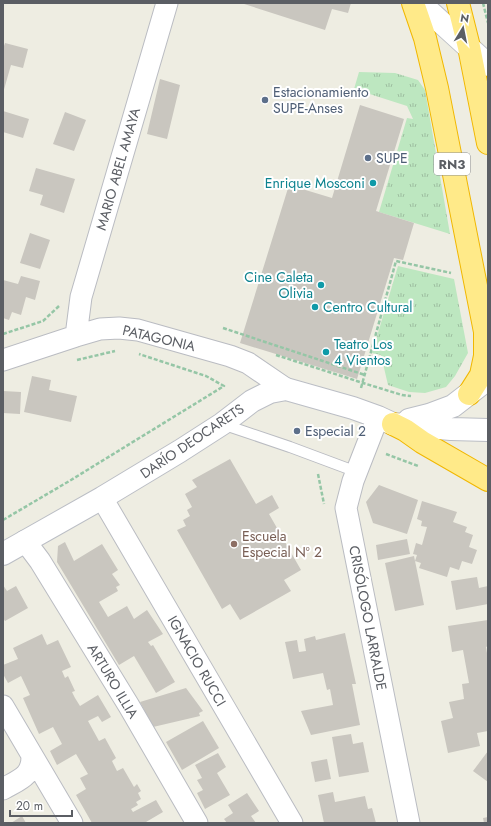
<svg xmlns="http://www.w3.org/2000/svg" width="491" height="826" viewBox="0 0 491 826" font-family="Jost,sans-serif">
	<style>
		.park { fill: url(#park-tufts) }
		.building { fill: #c9c6bf }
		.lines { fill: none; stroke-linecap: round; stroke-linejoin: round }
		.lane-casing { stroke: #babcc2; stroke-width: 12 }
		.street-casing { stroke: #babcc2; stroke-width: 23 }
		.secondary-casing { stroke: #bbbec5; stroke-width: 24 }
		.highway-casing { stroke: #f1b700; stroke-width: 24 }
		.path { stroke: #95c6a6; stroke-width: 2.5; stroke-dasharray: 4 2; stroke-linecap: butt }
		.lane { stroke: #fff; stroke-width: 10 }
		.street { stroke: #fff; stroke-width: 21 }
		.secondary { stroke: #fff; stroke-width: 22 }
		.highway { stroke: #ffea89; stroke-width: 22 }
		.service-dot { fill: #5c6f8a; stroke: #fff; stroke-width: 1.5 }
		.culture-dot { fill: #0f9aa8; stroke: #fff; stroke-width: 1.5 }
		.education-dot { fill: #8d6e63; stroke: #fff; stroke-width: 1.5 }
		.labels { text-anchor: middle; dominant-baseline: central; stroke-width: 4; stroke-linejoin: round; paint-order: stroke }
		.shield { fill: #fff; stroke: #8c8e92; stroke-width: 1 }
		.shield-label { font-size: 13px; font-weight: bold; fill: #5b5e64 }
		.service-label { font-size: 14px; fill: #4e5e75; stroke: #fff; text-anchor: start }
		.street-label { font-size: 14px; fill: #5b5e64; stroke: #fff }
		.culture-label { font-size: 14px; fill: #0d838f; stroke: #fff; text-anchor: end }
		.education-label { font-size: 14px; fill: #785e54; stroke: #fff; text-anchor: start }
	</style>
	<defs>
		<pattern id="park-tufts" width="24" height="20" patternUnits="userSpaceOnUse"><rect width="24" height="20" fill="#bde7c0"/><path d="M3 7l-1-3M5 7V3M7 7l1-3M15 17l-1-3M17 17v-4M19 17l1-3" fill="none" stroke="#9dbea0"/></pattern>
	</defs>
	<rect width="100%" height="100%" fill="#eeede2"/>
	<path class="park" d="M359,72l36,1 23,7 7,10 25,144 -71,-22 28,-94 6,1 -6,-13 -53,-17z
		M398,266l56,13 14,74 -13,23 -9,11 -21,6 -16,-1 -21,-7 -7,-30 -9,-2z"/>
	<path class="building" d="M241,3h110l-3,10 -16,-4 -7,21z
		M5,43l23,6 -5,19 -12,-3 -8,28v-44z
		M160,79l20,6 -13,54 -20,-5z
		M360,105l44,14 -28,92 38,12 -11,37 -9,-2 -37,121 -117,-36 49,-158 43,13z
		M3,111l26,8 -6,19 -20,-6z
		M65,112l21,8 -12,31 -21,-7z
		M36,168l39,11 -11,34 -24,-8 3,-10 -14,-4z
		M30,233l20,7 -10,29 -20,-6z
		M21,276l19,5 -5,19 -9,-3 -5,18 -9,-3 -3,8 -6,-2v-38l15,4z
		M32,376l19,4 -2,10 28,6 -6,26 -47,-10z
		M3,391l18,1 -1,22 -17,-1z
		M230,459l26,45 16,-9 7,13 -10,6 32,56 -17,10 7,11 -51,29 -10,-16 -8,5 -45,-79 9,-4 -3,-6 7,-4 -3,-6 5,-3 -7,-13 12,-7 -5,-7z
		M379,485l39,15 -11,34 -34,-11 -7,-21z
		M422,501l35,11 -4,10 14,5 -2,5 8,3 -4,12 8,3 -5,14 -10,-3 -3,9 -9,-3 -3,10 -28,-9 2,-5 -6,-2 2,-6 -4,-1 3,-11 6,2 5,-18 -6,-1 1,-5 -5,-2z
		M407,539l3,15 -32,6 -2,-15z
		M65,542l9,19 28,-17 16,26 -6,4 8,11 -4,2 2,4 -19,11 9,15 19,-11 7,13 13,-9 16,24 -15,8 3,4 2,-1 22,37 -19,11 -22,-37 -15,9 -62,-103 1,-16z
		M414,556l10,49 -29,6 -10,-48z
		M477,577l2,11 9,-2v18l-32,6 -5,-29z
		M3,585l4,6 9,-5 12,22 -23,13 -2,-3z
		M488,620v26l-2,1 2,12v72l-11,2 3,13 -32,7 -7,-32 12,-3 -4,-16 15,-3 -2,-15 7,-1 -6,-33 -11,2 -4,-26z
		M345,633l11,51h-4l8,41 -49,10 -10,-24 32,-6 -3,-16 -3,1 -4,-17 -30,6 -8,-37 12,-2 2,12 7,-1 -2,-12 11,-3 1,4z
		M42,634l5,11 11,-5 13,27 -9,4 3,7 3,-2 7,15 -3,1 3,6 5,8 18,-11 13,22 -9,5 -4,-6 -10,5 11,20 6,-3 11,20 -4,3 5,10 6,-3 11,19 3,-3 4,7 -3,2 3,6 -5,3 2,3 -7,4 2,3 23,-12 7,12 -17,10 1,1h-55l-16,-28 10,-6 -6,-11 8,-4 -12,-20 -19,11 -7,-14 12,-7 -9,-17 -14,7 -16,-36 7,-3 -9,-19 -13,7 -5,-9v-9l15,-6 -5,-11z
		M186,688l17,23 -4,2 1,3 -47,11 -13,-25z
		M203,721l16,27 -37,22 -16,-28z
		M351,734l2,10 10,-2 6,30 -30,5 -7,-40z
		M488,751v31l-15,-11z
		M218,753l8,14 -9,6 13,22 -25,14 -8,-16 6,-3 -6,-10 5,-2 -7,-13z
		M327,759l4,20 -16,3 -4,-20z
		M333,792l2,10 30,-6 3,13 4,-1 4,15h-52l-6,-28z
		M247,793l12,18 -8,5 5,7h-29l-3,-4 9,-6 -5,-8z
		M22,816l4,7h-15z
		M488,817v6h-4l-1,-5z"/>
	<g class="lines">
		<defs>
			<path id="lane" d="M222,424l68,23 67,25"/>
			<path id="street" d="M76,336l5,-39 86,-294
				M3,360l73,-24 24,-7 19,-1 19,2 92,26 18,7 38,26
				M378,417l-25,64 -7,27 63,315
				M102,498l190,325
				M25,541l15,20 89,145 68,117
				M3,706l69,117
				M3,789c15,-9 29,-12 29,-32"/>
			<path id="secondary" d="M420,3l68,62
				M409,420l20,-5 24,-9 31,-24
				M3,554l99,-56 78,-47 42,-27 30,-23 18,-9 16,-3 67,19 25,9 15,7 58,5 37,1"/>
			<path id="highway" d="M413,3l12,35 12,50 51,259
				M458,3l11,44 19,96
				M469,394l12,-19 4,-19v-24
				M393,424l12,6 17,12 66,38"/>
		</defs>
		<use href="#lane" class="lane-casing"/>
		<use href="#street" class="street-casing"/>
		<use href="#secondary" class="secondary-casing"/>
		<use href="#highway" class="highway-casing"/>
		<path class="path" d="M483,3l5,20
			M223,328l142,47
			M3,334l40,-13 16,-15
			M276,355l87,28 39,12 9,1
			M77,360l38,-9
			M361,388l35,-127 55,12
			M386,454l32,12
			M318,474l6,30
			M3,520l68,-40 153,-94 -18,-10 -67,-22"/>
		<use href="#lane" class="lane"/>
		<use href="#street" class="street"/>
		<use href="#secondary" class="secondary"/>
		<use href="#highway" class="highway"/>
	</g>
	<g class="service-dot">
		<circle cx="265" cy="100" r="4"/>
		<circle cx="368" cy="158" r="4"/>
		<circle cx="297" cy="431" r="4"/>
	</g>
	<g class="culture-dot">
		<circle cx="373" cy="183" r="4"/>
		<circle cx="321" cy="285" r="4"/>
		<circle cx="315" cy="307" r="4"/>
		<circle cx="326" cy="352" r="4"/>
	</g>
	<circle class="education-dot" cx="234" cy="544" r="4"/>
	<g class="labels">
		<rect class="shield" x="434" y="153" width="36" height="22" rx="3"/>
		<g class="shield-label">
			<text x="452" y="164">RN3</text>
		</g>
		<g class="service-label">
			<text x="273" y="92">Estacionamiento<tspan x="273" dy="16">SUPE-Anses</tspan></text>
			<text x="376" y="158">SUPE</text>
			<text x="305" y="431">Especial 2</text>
		</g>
		<g class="street-label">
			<text transform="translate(118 169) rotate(-74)">MARIO ABEL AMAYA</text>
			<text transform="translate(159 338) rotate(13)">PATAGONIA</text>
			<text transform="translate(192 441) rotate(-34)">DARÍO DEOCARETS</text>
			<text transform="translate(368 618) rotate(79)">CRISÓLOGO LARRALDE</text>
			<text transform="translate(197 661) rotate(60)">IGNACIO RUCCI</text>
			<text transform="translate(113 681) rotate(59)">ARTURO ILLIA</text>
		</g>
		<g class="culture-label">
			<text x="365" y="183">Enrique Mosconi</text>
			<text x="313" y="277">Cine Caleta<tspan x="313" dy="16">Olivia</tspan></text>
			<text x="323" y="307" text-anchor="start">Centro Cultural</text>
			<text x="334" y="344" text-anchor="start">Teatro Los<tspan x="334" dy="16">4 Vientos</tspan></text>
		</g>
		<g class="education-label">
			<text x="242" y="536">Escuela<tspan x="242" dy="16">Especial Nº 2</tspan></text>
		</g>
	</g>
	<rect width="491" height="826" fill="none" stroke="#5b5e64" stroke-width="8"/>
	<g transform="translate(463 28) rotate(10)" stroke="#ffffff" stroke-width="3" paint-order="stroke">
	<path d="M0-3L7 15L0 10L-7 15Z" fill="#5b5e64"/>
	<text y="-6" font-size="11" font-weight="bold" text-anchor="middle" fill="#5b5e64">N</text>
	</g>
	<path d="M10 810v6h62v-6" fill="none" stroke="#5b5e64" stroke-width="2"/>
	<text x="16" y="810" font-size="12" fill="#5b5e64" stroke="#ffffff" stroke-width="3" paint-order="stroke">20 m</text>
</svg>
